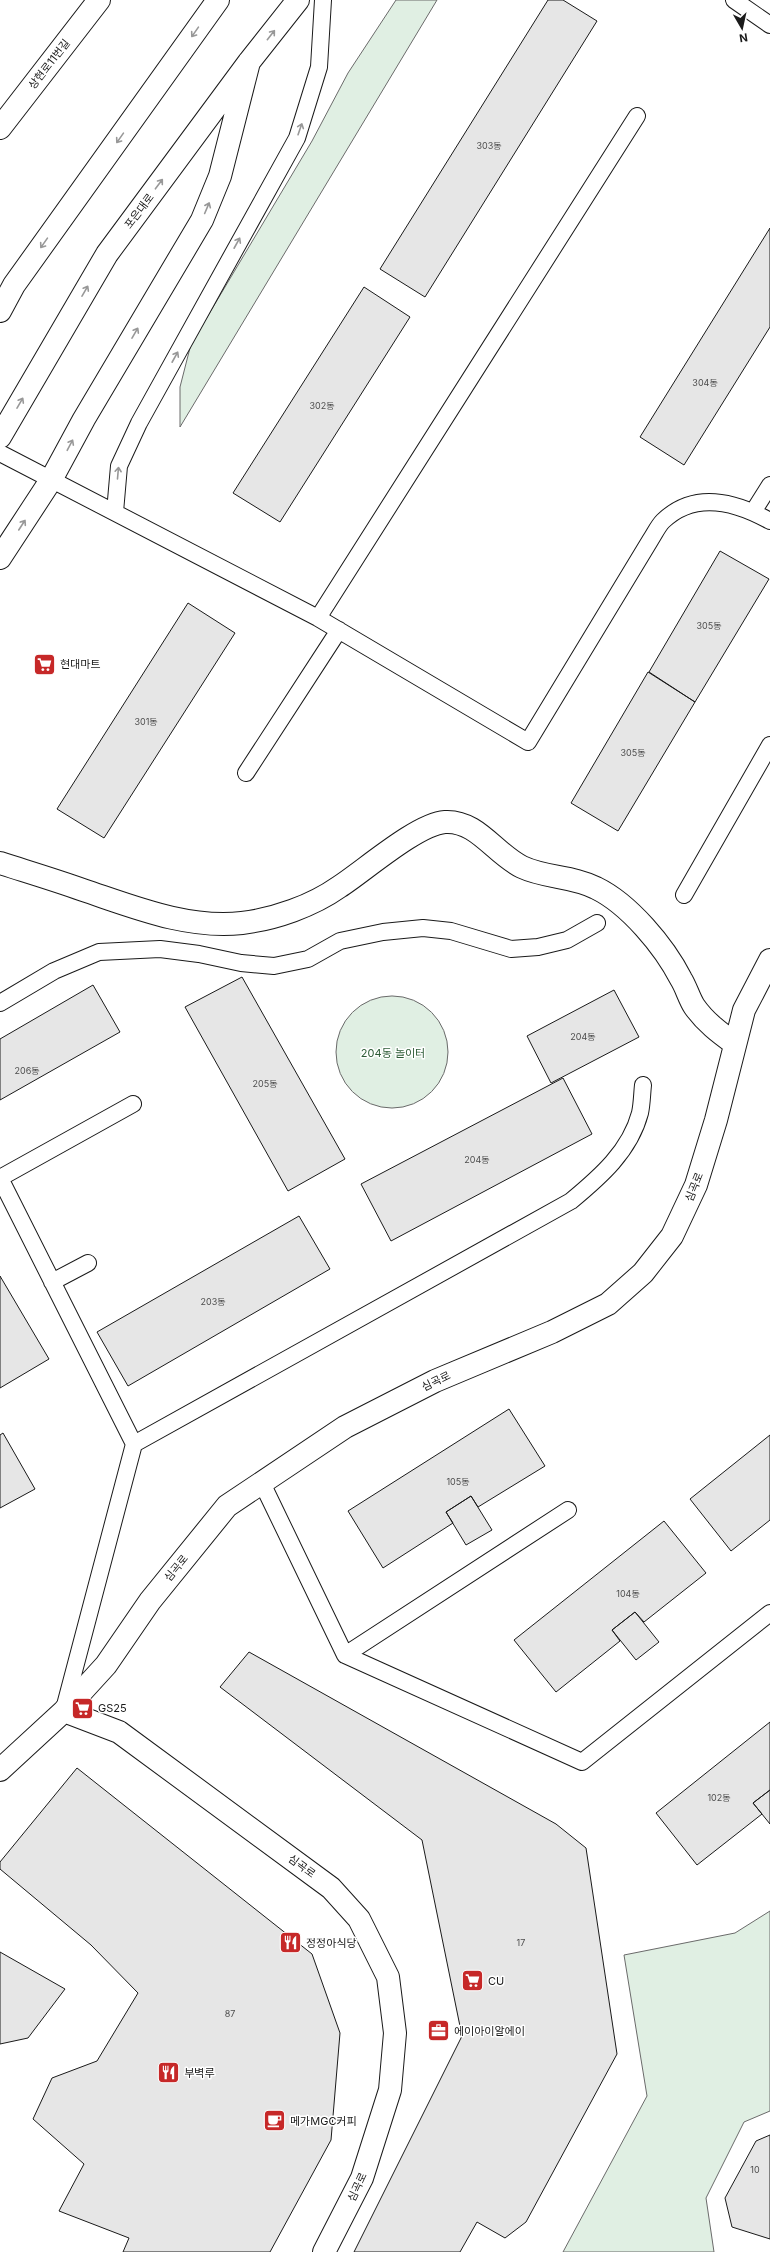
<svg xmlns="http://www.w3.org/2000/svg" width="770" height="2252" viewBox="0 0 770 2252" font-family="Inter,'Noto Sans KR',sans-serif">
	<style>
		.green { fill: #e0efe3; stroke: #6a6a6a }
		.building { fill: #e6e6e6; stroke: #1a1a1a }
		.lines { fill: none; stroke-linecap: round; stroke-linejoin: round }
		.service-casing { stroke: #1a1a1a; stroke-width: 18 }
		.minor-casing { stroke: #1a1a1a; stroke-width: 24 }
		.primary-casing { stroke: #1a1a1a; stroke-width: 24 }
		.service { stroke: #fff; stroke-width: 16 }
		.minor { stroke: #fff; stroke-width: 22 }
		.primary { stroke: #fff; stroke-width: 22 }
		.oneway { stroke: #989898 }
		.labels { text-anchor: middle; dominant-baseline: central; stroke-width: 3; stroke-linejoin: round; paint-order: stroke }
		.number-label { font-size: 9px; fill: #4d4d4d }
		.street-label { font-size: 11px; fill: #1a1a1a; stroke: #fff }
		.poi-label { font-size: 11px; fill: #1a1a1a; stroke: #fff; text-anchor: start }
		.park-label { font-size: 11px; fill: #2b5a34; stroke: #fff }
	</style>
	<rect width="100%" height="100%" fill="#fff"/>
	<path class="green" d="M396,0h41l-257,427v-40l11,-43 121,-203 36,-68z
		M336 1052a56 56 0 1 1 112 0a56 56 0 1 1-112 0Z
		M770,1911v200l-26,11 -38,76 8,54h-151l84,-156 -23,-141 111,-22z"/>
	<path class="building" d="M548,0h15l34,21 -172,276 -45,-28z
		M770,228v99l-86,138 -44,-28z
		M364,287l46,30 -130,205 -47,-29z
		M720,551l49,28 -74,123 -46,-30z
		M188,603l47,30 -131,205 -47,-29z
		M648,672l47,30 -77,129 -47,-28z
		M242,977l103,182 -57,32 -103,-184z
		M93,985l27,47 -120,68v-61z
		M614,990l25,47 -88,46 -24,-47z
		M563,1078l29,56 -201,107 -30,-57z
		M299,1216l31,53 -202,117 -31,-54z
		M0,1276l49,83 -49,29z
		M509,1409l36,57 -67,41 -7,-11 -25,16 7,11 -70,45 -35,-57z
		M3,1433l32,56 -35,19v-73z
		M770,1435v85l-39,31 -41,-52z
		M471,1496l21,34 -26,15 -20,-33z
		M664,1521l42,52 -62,49 -9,-10 -23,18 8,11 -64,51 -42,-52z
		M635,1612l24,30 -23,18 -24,-30z
		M249,1652l307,172 30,24 31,206 -91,168 -21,16 -28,-16 -17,30h-106l108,-216 -40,-196 -202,-153z
		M770,1722v68l-17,13 9,11 -65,51 -41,-52z
		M77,1768l235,186 28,79 -9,107 -61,112h-147l6,-14 -70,-27 25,-47 -51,-45 19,-41 45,-17 41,-68 -47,-48 -91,-76v-7z
		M770,1790v34l-17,-21z
		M0,1952l65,37 -37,49 -28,6z
		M770,2135v104l-38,-12 -7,-29 31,-57z"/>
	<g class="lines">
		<defs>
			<path id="service" d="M734,0l36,25
				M0,453l318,165 210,124 123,-203c4,-6 7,-13 12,-18 32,-31 73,-19 107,0
				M115,512l4,-46 20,-43 158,-285 22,-71 4,-67
				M753,512l17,-27
				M318,618l319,-502
				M246,773l93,-143
				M684,895l86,-150
				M0,1003l54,-32 45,-19 61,-3 39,5 42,9 33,3 34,-7 32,-18 43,-9 40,-4 28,3 60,18 27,-2 29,-7 30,-17
				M0,1178l134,266 -70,265
				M0,1178l133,-74
				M52,1282l36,-19
				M134,1444l437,-243c29,-24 59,-50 69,-88 2,-9 2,-19 3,-28
				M262,1483l83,172 237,107 188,-149
				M345,1655l223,-145"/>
			<path id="minor" d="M0,128l99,-128
				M0,863c28,9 55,17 83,27 51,17 104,39 159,33 33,-4 70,-17 97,-36 25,-16 78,-63 106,-65 32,-2 50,32 77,45 23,11 51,9 74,21 33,16 68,58 85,91 5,8 8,19 13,27 11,16 26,27 41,38
				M0,1770l64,-59
				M324,2252l38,-74 28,-88 5,-57 -7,-56 -29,-58 -28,-31 -212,-156 -55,-21 42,-46 44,-64 77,-95 118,-79 90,-46 117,-49 56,-28 35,-31 29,-37 24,-51 20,-65 28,-110 26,-50"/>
			<path id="primary" d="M0,311l14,-26 204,-285
				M0,437l107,-183 142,-192 49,-62
				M0,558l51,-78 33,-61 118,-199 18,-44 29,-114"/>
		</defs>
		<use href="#service" class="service-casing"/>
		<use href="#minor" class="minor-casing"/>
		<use href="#primary" class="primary-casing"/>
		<use href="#service" class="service"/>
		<use href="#minor" class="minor"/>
		<use href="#primary" class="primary"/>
	</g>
	<defs><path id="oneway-shaft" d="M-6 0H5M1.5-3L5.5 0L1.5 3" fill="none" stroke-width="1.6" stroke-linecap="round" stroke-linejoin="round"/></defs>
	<g class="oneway">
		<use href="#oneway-shaft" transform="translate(195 32) rotate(125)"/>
		<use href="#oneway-shaft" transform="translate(271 35) rotate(-52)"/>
		<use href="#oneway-shaft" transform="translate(300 129) rotate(-71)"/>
		<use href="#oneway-shaft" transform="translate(120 138) rotate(125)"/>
		<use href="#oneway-shaft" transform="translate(159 184) rotate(-53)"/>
		<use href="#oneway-shaft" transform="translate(207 208) rotate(-67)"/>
		<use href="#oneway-shaft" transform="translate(44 243) rotate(125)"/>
		<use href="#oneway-shaft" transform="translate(237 243) rotate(-61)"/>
		<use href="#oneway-shaft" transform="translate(85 291) rotate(-60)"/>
		<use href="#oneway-shaft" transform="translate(135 333) rotate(-60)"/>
		<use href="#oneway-shaft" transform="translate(175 357) rotate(-61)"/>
		<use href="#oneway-shaft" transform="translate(20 403) rotate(-60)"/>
		<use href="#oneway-shaft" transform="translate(70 445) rotate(-62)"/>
		<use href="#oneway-shaft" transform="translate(118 473) rotate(-85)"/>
		<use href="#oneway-shaft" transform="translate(22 525) rotate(-57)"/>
	</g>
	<defs>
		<symbol id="supermarket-square" viewBox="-11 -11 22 22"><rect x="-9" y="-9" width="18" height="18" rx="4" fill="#c62828" stroke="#fff"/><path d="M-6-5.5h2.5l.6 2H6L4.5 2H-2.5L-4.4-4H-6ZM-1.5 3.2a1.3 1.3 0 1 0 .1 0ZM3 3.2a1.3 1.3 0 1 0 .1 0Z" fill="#fff"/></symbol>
		<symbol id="restaurant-square" viewBox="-11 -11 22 22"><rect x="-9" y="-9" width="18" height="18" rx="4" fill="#c62828" stroke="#fff"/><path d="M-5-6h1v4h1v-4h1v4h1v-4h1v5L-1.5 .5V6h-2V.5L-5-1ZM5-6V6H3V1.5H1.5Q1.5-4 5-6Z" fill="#fff"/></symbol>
		<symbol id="office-square" viewBox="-11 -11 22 22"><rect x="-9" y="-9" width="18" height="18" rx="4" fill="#c62828" stroke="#fff"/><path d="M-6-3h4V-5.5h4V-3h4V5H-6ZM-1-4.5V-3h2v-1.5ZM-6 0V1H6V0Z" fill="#fff"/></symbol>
		<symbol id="cafe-square" viewBox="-11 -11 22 22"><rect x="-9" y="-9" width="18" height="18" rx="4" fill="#c62828" stroke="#fff"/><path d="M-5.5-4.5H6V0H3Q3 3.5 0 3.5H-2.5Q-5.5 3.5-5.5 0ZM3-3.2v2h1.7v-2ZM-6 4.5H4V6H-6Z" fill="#fff"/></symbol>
	</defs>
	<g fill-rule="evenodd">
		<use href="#supermarket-square" x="32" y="652" width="25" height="25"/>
		<use href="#supermarket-square" x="70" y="1696" width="25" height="25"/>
		<use href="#restaurant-square" x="278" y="1930" width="25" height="25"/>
		<use href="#supermarket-square" x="460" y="1968" width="25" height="25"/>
		<use href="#office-square" x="426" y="2018" width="25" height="25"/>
		<use href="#restaurant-square" x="156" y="2060" width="25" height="25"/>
		<use href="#cafe-square" x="262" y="2108" width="25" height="25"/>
	</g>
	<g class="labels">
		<g class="number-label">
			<text x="489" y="145">303동</text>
			<text x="705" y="382">304동</text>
			<text x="322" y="405">302동</text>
			<text x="709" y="625">305동</text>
			<text x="146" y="721">301동</text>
			<text x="633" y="752">305동</text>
			<text x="583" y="1036">204동</text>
			<text x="27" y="1070">206동</text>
			<text x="265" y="1083">205동</text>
			<text x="477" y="1159">204동</text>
			<text x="213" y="1301">203동</text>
			<text x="458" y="1481">105동</text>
			<text x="628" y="1593">104동</text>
			<text x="719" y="1797">102동</text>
			<text x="521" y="1942">17</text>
			<text x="230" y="2013">87</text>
			<text x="755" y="2169">10</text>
		</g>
		<g class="street-label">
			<text transform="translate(49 64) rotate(-52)">상현로11번길</text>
			<text transform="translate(139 211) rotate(-53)">포은대로</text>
			<text transform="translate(694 1187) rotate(-68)">심곡로</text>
			<text transform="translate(436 1381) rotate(-26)">심곡로</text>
			<text transform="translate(176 1568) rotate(-51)">심곡로</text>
			<text transform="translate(302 1866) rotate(36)">심곡로</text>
			<text transform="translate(357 2187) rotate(-65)">심곡로</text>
		</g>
		<g class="poi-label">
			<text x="60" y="664">현대마트</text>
			<text x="98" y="1708">GS25</text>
			<text x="306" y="1943">정정아식당</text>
			<text x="488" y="1981">CU</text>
			<text x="454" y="2031">에이아이알에이</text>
			<text x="184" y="2073">부벽루</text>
			<text x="290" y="2121">메가MGC커피</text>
		</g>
		<g class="park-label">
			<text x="393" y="1053">204동 놀이터</text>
		</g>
	</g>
	<g transform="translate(742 28) rotate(171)" stroke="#ffffff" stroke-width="3" paint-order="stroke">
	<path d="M0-3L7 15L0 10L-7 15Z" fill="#1a1a1a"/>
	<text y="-6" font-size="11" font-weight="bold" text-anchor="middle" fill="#1a1a1a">N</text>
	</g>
</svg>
